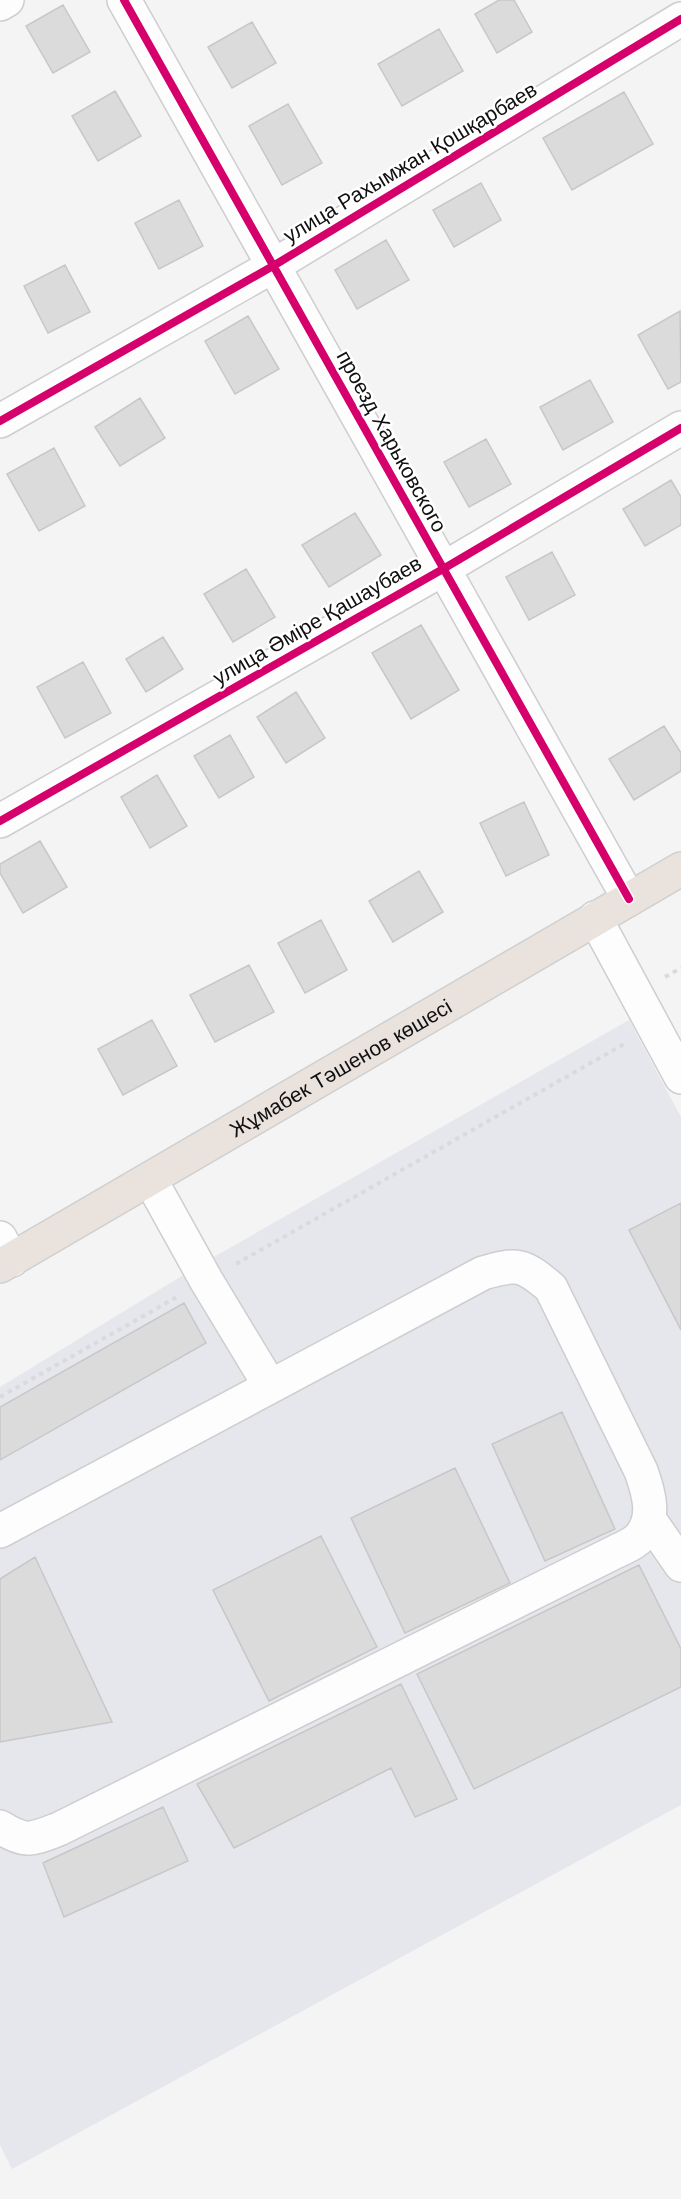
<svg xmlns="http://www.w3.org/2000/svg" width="681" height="2199" viewBox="0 0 681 2199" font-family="Arial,sans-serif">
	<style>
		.built { fill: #e6e7ed }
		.building { fill: #dbdbdc; stroke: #c8c7c8; stroke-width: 1.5 }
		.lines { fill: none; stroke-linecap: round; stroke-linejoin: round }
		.minor-casing { stroke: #cececf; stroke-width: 36 }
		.major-casing { stroke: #d0d0d0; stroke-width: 36 }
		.path { stroke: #dadadc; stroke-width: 4; stroke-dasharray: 4.5 4.5; stroke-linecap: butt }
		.minor { stroke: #fdfdfe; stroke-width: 33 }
		.major { stroke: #eae2dd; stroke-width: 33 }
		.cycleway-casing { stroke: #fff; stroke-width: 11 }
		.cycleway { stroke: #d6006c; stroke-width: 8 }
		.labels { text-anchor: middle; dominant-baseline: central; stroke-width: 5; stroke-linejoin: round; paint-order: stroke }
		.street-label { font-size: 21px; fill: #101011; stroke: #fff }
	</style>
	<rect width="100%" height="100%" fill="#f4f4f5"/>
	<path class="built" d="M629,1020l52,97v688l-669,364 -12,-24v-758l198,-121z"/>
	<path class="building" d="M499,0h15l18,32 -35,21 -22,-39z
		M63,5l27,47 -37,21 -27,-47z
		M252,22l24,41 -44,25 -24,-41z
		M439,29l24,42 -61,35 -24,-42z
		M115,91l26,45 -43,25 -26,-45z
		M624,92l29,52 -81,46 -29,-52z
		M288,104l34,59 -40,22 -33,-59z
		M481,183l20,37 -47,27 -21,-37z
		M179,200l24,46 -44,23 -24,-46z
		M386,240l23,40 -52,29 -22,-39z
		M65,265l25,47 -42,21 -24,-47z
		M680,311l1,71 -13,7 -30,-54z
		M248,316l31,53 -44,25 -30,-53z
		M590,380l23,42 -50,28 -23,-43z
		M140,398l25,40 -45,28 -25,-39z
		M486,439l25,45 -42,23 -25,-45z
		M54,448l31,58 -46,25 -32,-57z
		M671,480l10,17v28l-36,21 -22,-37z
		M355,513l26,42 -52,32 -27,-42z
		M552,552l23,43 -46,25 -23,-43z
		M246,569l29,48 -42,25 -29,-48z
		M421,625l38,65 -48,29 -39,-66z
		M163,637l20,32 -37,23 -20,-33z
		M83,662l28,51 -46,25 -28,-51z
		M296,692l29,46 -39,25 -29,-46z
		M664,726l17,27v18l-47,29 -25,-41z
		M230,735l24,42 -35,21 -25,-42z
		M157,775l30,51 -37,22 -29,-51z
		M524,802l25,53 -43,21 -26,-53z
		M40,841l27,46 -44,26 -23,-40v-9z
		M419,871l24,41 -50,30 -24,-41z
		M321,920l26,50 -42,23 -27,-50z
		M249,965l25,47 -59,30 -25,-47z
		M152,1020l25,46 -54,29 -25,-46z
		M681,1203v127l-52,-100z
		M184,1303l22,40 -206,117v-53z
		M562,1412l53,117 -70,32 -53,-117z
		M455,1468l55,115 -105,50 -54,-115z
		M321,1536l56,111 -108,54 -56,-111z
		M35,1557l77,165 -112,20v-163z
		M639,1565l42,84v38l-207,102 -57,-115z
		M401,1684l56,115 -42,18 -24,-49 -157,80 -37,-64z
		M163,1807l25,54 -124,56 -21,-54z"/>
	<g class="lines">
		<defs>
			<path id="minor" d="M124,0l505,899
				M0,4l7,-4
				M0,421l273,-155 408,-247
				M0,821l443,-252 238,-141
				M595,918l86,159
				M150,1179l56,101 64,106
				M0,1238l12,22
				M649,1519l32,46
				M0,1531l483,-258c35,-10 40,-9 68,15l90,183c8,22 16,49 -3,68 -6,5 -14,9 -21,12l-558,278c-28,11 -33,14 -59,-2"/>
			<g id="major">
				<path id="s1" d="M0,1266l681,-397"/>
			</g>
		</defs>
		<use href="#minor" class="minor-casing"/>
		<use href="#major" class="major-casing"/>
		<path class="path" d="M665,977l16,-9
			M236,1264l390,-221
			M0,1397l177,-100"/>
		<use href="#minor" class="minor"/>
		<use href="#major" class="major"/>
		<defs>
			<path id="cycleway" d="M124,0l505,899
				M0,421l273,-155 408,-247
				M0,821l443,-252 238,-141"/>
		</defs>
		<use href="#cycleway" class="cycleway-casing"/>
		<use href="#cycleway" class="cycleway"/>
	</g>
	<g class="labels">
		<g class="street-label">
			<text transform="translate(410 162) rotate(-31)">улица Рахымжан Қошқарбаев</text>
			<text transform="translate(392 441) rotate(61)">проезд Харьковского</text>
			<text transform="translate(317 620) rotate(-30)">улица Әміре Қашаубаев</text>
			<text stroke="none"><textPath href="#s1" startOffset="394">Жұмабек Тәшенов көшесі</textPath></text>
		</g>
	</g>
</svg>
